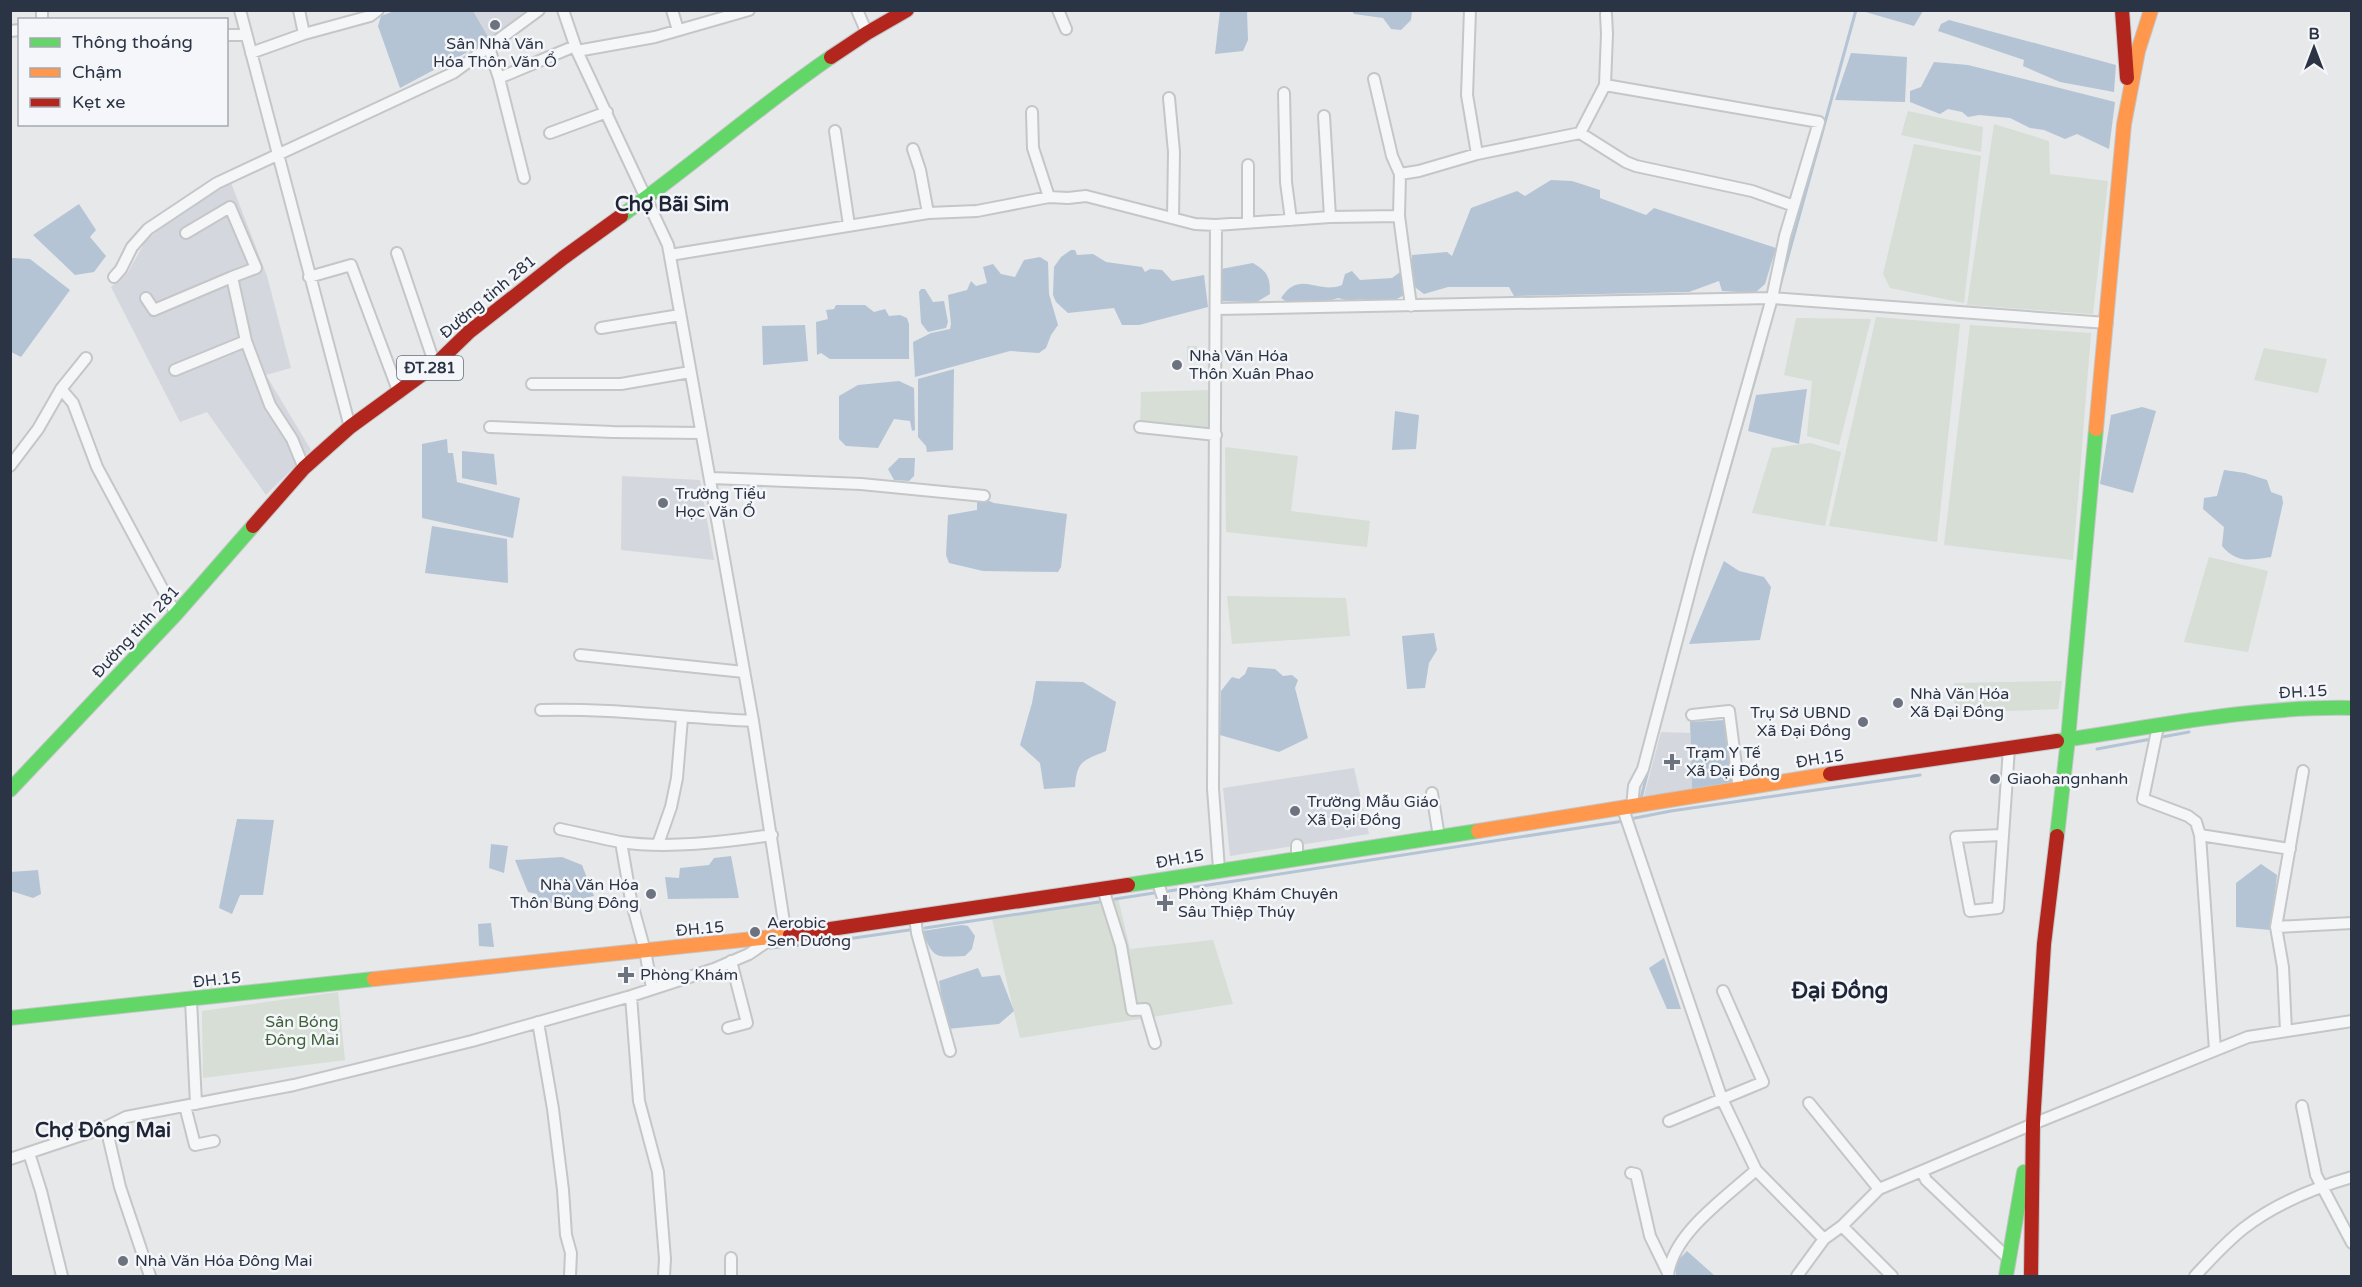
<svg xmlns="http://www.w3.org/2000/svg" width="2362" height="1287" viewBox="0 0 2362 1287" font-family="'Varela Round',sans-serif">
	<style>
		.built { fill: #d4d7dd }
		.green { fill: #d6ded6 }
		.water { fill: #b4c4d5 }
		.lines { fill: none; stroke-linecap: round; stroke-linejoin: round }
		.stream { stroke: #b4c4d5; stroke-width: 3 }
		.street-casing { stroke: #c4c6c8; stroke-width: 14 }
		.fast-casing { stroke: #c4c6c8; stroke-width: 16 }
		.slow-casing { stroke: #c4c6c8; stroke-width: 16 }
		.jam-casing { stroke: #c4c6c8; stroke-width: 16 }
		.street { stroke: #f5f6f7; stroke-width: 10 }
		.fast { stroke: #63d668; stroke-width: 14 }
		.slow { stroke: #ff974d; stroke-width: 14 }
		.jam { stroke: #b3261e; stroke-width: 14 }
		.poi-dot { fill: #6c737f; stroke: #f4f6f9; stroke-width: 2 }
		.labels { text-anchor: middle; dominant-baseline: central; stroke-width: 5; stroke-linejoin: round; paint-order: stroke }
		.shield { fill: #f4f6f9; stroke: #676e7b; stroke-width: 1.5 }
		.shield-label { font-size: 15px; font-weight: bold; fill: #2b3445 }
		.poi-label { font-size: 16px; fill: #2b3445; stroke: #f4f6f9; text-anchor: start }
		.street-label { font-size: 16px; fill: #2b3445; stroke: #f4f6f9 }
		.park-label { font-size: 16px; fill: #3f6138; stroke: #f4f6f9 }
		.quarter-label { font-size: 20px; font-weight: bold; fill: #1d2536; stroke: #f4f6f9 }
		.district-label { font-size: 22px; font-weight: bold; fill: #1d2536; stroke: #f4f6f9 }
	</style>
	<rect width="100%" height="100%" fill="#e6e8ea"/>
	<path class="built" d="M473,11h56l-39,29z
		M230,180l37,96 24,92 -25,7 45,75 -45,45 -59,-83 -27,10 -69,-135 17,-15 17,-30 22,-20z
		M622,476l78,4 14,80 -93,-10z
		M1661,732l29,1 2,57 -48,6z
		M1354,768l15,66 -139,22 -7,-68z"/>
	<path class="green" d="M1908,111l75,16 -2,25 -80,-17z
		M1994,124l55,17 1,33 58,7 -15,133 -126,-9z
		M1914,144l67,12 -17,147 -74,-15 -7,-14z
		M1876,317l84,7 -23,218 -108,-16z
		M1796,318l75,1 -32,126 -32,-9 5,-55 -28,-6z
		M1970,325l121,8 -18,227 -129,-15z
		M1187,346h10v15h-10z
		M2264,348l63,11 -9,34 -64,-13z
		M1210,390l-2,43 -68,-8 1,-33z
		M1810,443l31,9 -16,74 -73,-13 20,-65z
		M1225,447l73,9 -7,55 79,10 -3,26 -141,-15z
		M2209,557l59,14 -20,81 -64,-10z
		M1227,596l119,2 4,38 -118,8z
		M2062,681l-4,28 -103,4 -1,-30z
		M1118,898l12,51 83,-9 20,64 -213,34 -28,-119z
		M338,992l7,68 -142,18 -1,-67z"/>
	<path class="water" d="M394,11h79l17,29 -90,48 -22,-62 3,-10z
		M1220,11h27l1,29 -5,11 -28,3z
		M1352,11h60l-1,9 -10,10 -10,-1 -8,-11 -29,-4z
		M1862,11v-1l61,1 -9,15z
		M1949,20l167,45 -2,27 -54,-10 -37,-16 1,-6 -86,-29 3,-7z
		M1851,53l56,4 -2,45 -70,-2z
		M1934,62l34,3 147,37 -6,47 -32,-15 -12,5 -21,-9 -14,-2 -20,-10 -31,-3 -11,2 -6,-5 -14,-3 -8,5 -30,-12v-11l11,-4z
		M1551,180l21,1 28,9v8l46,17 8,-7 122,40 -11,36 -10,9 -33,-2 -3,-10 -30,11 -175,4 -5,-9h-61l-24,7 -12,-9v-30l35,-3 5,4 19,-48 46,-17 8,5z
		M79,204l17,26 -6,7 16,19 -12,16 -19,3 -42,-40z
		M1071,250h4l2,5 16,-1 13,8 36,5 3,5 5,-3 12,1 10,11 32,-6 4,32 -69,18h-17l-8,-17 -46,5 -12,-11 -3,-7 1,-28 7,-10z
		M1040,257l8,5 1,32 9,31 -7,10 -5,13 -7,5 -29,-2 -95,26 -2,-35 18,-9 19,-4 1,-5 -3,-29 19,-5 4,-9 5,5 11,-3 -4,-16 10,-3 8,10 14,3 9,-17z
		M12,258l18,1 40,31 -49,67 -10,-5 -1,-91z
		M1253,263c15,9 17,14 17,31l-20,12 -2,-4 -27,-1v-32z
		M1403,270l1,25 -7,4h-41l-2,3 -16,-4 -9,3 -39,3 -9,-6c19,-29 36,-3 61,-13l3,-11 7,-3 8,9 32,-2z
		M921,289h4l8,13 11,-1 4,21 -2,6 -18,4 -7,-9 -2,-31z
		M836,305h29l9,7 11,-3 4,7 11,-1 7,3 2,6v35h-79l-9,-6 -4,2 -1,-33 12,-3 -2,-9 8,-1z
		M805,325l3,36 -45,4 -1,-39z
		M954,369l-1,81 -26,2 -1,-6 -8,-9v-58z
		M899,381l15,7 1,42 -3,1 -2,-10 -16,-2 -16,29 -32,-2 -7,-7v-43l19,-11z
		M1807,389l-8,55 -51,-13 8,-36z
		M2142,407l14,4 -23,82 -33,-9 11,-69z
		M1395,411l24,4 -3,34 -24,1z
		M447,439l1,14h5l4,29 63,16 -7,40 -91,-20v-74z
		M462,451l32,3 3,31 -35,-7z
		M899,458h16l-1,18 -5,5 -15,-1 -6,-11z
		M2224,470l21,3 22,7 4,12 11,4 1,7 -12,54c-22,3 -33,7 -49,-11l2,-19 -21,-18 1,-11 13,-2z
		M982,498l12,5 73,11 -6,53 -3,5 -75,-1 -34,-8 -3,-8 2,-40 29,-5v-11z
		M432,526l75,13 1,44 -83,-10z
		M1724,561l15,10 25,6 7,10 -11,53 -71,4z
		M1434,633l3,17 -8,13 -4,25 -18,1 -5,-53z
		M1248,667l27,2 8,7 9,-1 6,5 -3,8 13,50 -29,14 -59,-17 1,-44 11,-14 7,2 6,-5z
		M1036,681l47,1 33,20 -10,49c-23,10 -29,9 -31,36l-31,2 -4,-26 -20,-18 12,-42z
		M1726,720l8,64 -42,6 -2,-68z
		M237,819l37,1 -11,75h-23l-8,19 -13,-6z
		M491,844l17,2 -4,27 -15,-5z
		M731,856l8,42 -71,1 -3,-22 14,1 1,-10 29,-3 5,-7z
		M562,857l20,8 12,31 -19,4 -36,4 -2,-10 -9,-2 -13,-32z
		M2261,864l16,11 -6,55 -35,-3v-44z
		M38,870l3,24 -8,4 -22,-7v-19z
		M491,923l3,24 -15,-1 -1,-22z
		M962,925l6,1 7,10 -3,13 -7,7c-30,1 -31,4 -43,-25z
		M1664,958l17,51h-14l-18,-41z
		M978,968l4,9 18,-2 14,36 -15,13 -52,5 -8,-48z
		M1687,1251l28,25h-39v-14z"/>
	<g class="lines">
		<path class="stream" d="M1779,289l77,-279
			M1701,569l62,-218
			M2097,749l92,-17
			M1641,798l8,-31
			M1630,819l41,-8 249,-36
			M1169,891l455,-70
			M1115,899l39,-6
			M925,928l174,-26
			M770,948l43,-4 96,-14"/>
		<defs>
			<path id="street" d="M42,10v10
				M240,10l110,417
				M299,10l5,24
				M563,10l14,41 91,194 85,476 33,214
				M672,10l6,20
				M857,10l10,23
				M1058,10l8,19
				M1470,10l-3,85 10,59
				M10,31l10,-1
				M226,35h20
				M489,48l10,30 25,100
				M577,51l78,-14 94,-27
				M251,53l53,-19 66,-18 8,-6
				M499,78l76,-32
				M1374,79l18,77 8,18 -1,42 12,90
				M1605,85l214,37 -34,114 -13,62 -74,262 -55,209 -9,17 -2,21
				M1284,93l2,89 5,38
				M1169,98l5,54 -1,66
				M1032,112l1,36 16,49
				M1324,116l6,101
				M835,131l14,94
				M550,133l57,-21
				M1580,133l25,-48 2,-51 -1,-20
				M913,149l7,21 8,43
				M1248,165v58
				M1400,174l19,-3 58,-17 103,-21 46,29 10,4 116,25 42,15
				M1216,225l-3,564 6,80
				M186,233l44,-26 26,61 -24,9 14,64 24,64 22,34 12,29
				M397,253l38,112
				M670,255l258,-42 49,-2 72,-14 19,1 18,-2 109,28 21,1 114,-8 69,-1
				M114,277l7,-8 11,-22 16,-18 69,-46 236,-110 86,-63
				M309,277l42,-12 48,128
				M146,298l8,12 78,-33
				M1216,309l556,-11 335,25
				M601,328l79,-13
				M86,358l-25,31 12,14 24,64 79,147
				M175,370l71,-29
				M532,384h89l69,-12
				M490,427l123,5 88,1
				M1140,427l76,8
				M10,466l28,-37 23,-40
				M711,478l150,6 123,12
				M580,655l164,17
				M541,710c71,-2 142,8 212,11
				M1692,715l37,-4 10,78
				M2158,726l-15,73 45,17 8,6 4,13 15,215
				M1432,793l7,44
				M1623,809l99,290 34,71 68,69
				M560,829c20,4 40,9 60,13 47,7 105,0 152,-7
				M2002,835l-46,2 14,74 28,-3 11,-160
				M2200,835l90,14
				M621,842l10,58 14,51 7,37
				M658,844l13,-37 6,-29 5,-60
				M1297,845v14
				M1157,880l6,18
				M1103,889l18,57 11,64 13,-1 10,34
				M915,916l2,17 33,118
				M2276,927l76,-4
				M631,996l8,105 19,71 7,87 -1,17
				M191,1000l5,104
				M538,1022l15,87 10,81 3,45 5,18 -1,23
				M728,1028l19,-5 -16,-62
				M2286,1031l-3,-64 -7,-40 27,-156
				M1809,1103l70,86
				M185,1106l10,39 19,-4
				M2302,1106l14,69 36,68
				M1669,1121l94,-39 -40,-91
				M106,1127l14,60 30,89
				M29,1153l12,38 21,85
				M10,1159l96,-32 20,-10 168,-32 178,-44 159,-45 83,-27 35,-15 22,-15
				M1631,1173l5,1 14,62 18,37
				M1842,1226l50,50
				M731,1258v18
				M2009,1259l-83,-79 -4,-9 111,-47 215,-87 104,-16
				M1668,1276c4,-42 57,-78 88,-106
				M1797,1276l27,-37 18,-13 37,-37 43,-18
				M2195,1276c15,-16 31,-34 49,-48 31,-24 70,-40 108,-51"/>
			<path id="fast" d="M621,216c72,-51 137,-109 210,-159
				M2057,741c97,-14 196,-35 295,-33
				M10,790l166,-176 77,-88
				M2057,836l11,-97 28,-310
				M1128,885l350,-54
				M10,1018l364,-39
				M2006,1276l18,-104"/>
			<path id="slow" d="M2096,429l28,-305 14,-73 13,-41
				M1478,831l352,-57
				M374,979l416,-44"/>
			<path id="jam" d="M2122,10l5,68
				M831,57l36,-24 40,-23
				M253,526l51,-58 46,-41 85,-62 34,-33 94,-74 58,-42
				M1830,774l227,-33
				M790,935l338,-50
				M2031,1276l2,-152 11,-180 13,-108"/>
		</defs>
		<use href="#street" class="street-casing"/>
		<use href="#fast" class="fast-casing"/>
		<use href="#slow" class="slow-casing"/>
		<use href="#jam" class="jam-casing"/>
		<use href="#street" class="street"/>
		<use href="#fast" class="fast"/>
		<use href="#slow" class="slow"/>
		<use href="#jam" class="jam"/>
	</g>
	<g class="poi-dot">
		<circle cx="495" cy="25" r="6"/>
		<circle cx="1177" cy="365" r="6"/>
		<circle cx="663" cy="503" r="6"/>
		<circle cx="1898" cy="703" r="6"/>
		<circle cx="1863" cy="722" r="6"/>
		<path d="M1669 753h6v6h6v6h-6v6h-6v-6h-6v-6h6z"/>
		<circle cx="1995" cy="779" r="6"/>
		<circle cx="1295" cy="811" r="6"/>
		<circle cx="651" cy="894" r="6"/>
		<path d="M1162 894h6v6h6v6h-6v6h-6v-6h-6v-6h6z"/>
		<circle cx="755" cy="932" r="6"/>
		<path d="M623 966h6v6h6v6h-6v6h-6v-6h-6v-6h6z"/>
		<circle cx="123" cy="1261" r="6"/>
	</g>
	<g class="labels">
		<rect class="shield" x="397" y="356" width="66" height="24" rx="4.5"/>
		<g class="shield-label">
			<text x="430" y="368">ĐT.281</text>
		</g>
		<g class="poi-label">
			<text x="495" y="44" text-anchor="middle">Sân Nhà Văn<tspan x="495" dy="18">Hóa Thôn Văn Ổ</tspan></text>
			<text x="1189" y="356">Nhà Văn Hóa<tspan x="1189" dy="18">Thôn Xuân Phao</tspan></text>
			<text x="675" y="494">Trường Tiểu<tspan x="675" dy="18">Học Văn Ổ</tspan></text>
			<text x="1910" y="694">Nhà Văn Hóa<tspan x="1910" dy="18">Xã Đại Đồng</tspan></text>
			<text x="1851" y="713" text-anchor="end">Trụ Sở UBND<tspan x="1851" dy="18">Xã Đại Đồng</tspan></text>
			<text x="1686" y="753">Trạm Y Tế<tspan x="1686" dy="18">Xã Đại Đồng</tspan></text>
			<text x="2007" y="779">Giaohangnhanh</text>
			<text x="1307" y="802">Trường Mẫu Giáo<tspan x="1307" dy="18">Xã Đại Đồng</tspan></text>
			<text x="639" y="885" text-anchor="end">Nhà Văn Hóa<tspan x="639" dy="18">Thôn Bùng Đông</tspan></text>
			<text x="1178" y="894">Phòng Khám Chuyên<tspan x="1178" dy="18">Sâu Thiệp Thúy</tspan></text>
			<text x="767" y="923">Aerobic<tspan x="767" dy="18">Sen Dương</tspan></text>
			<text x="640" y="975">Phòng Khám</text>
			<text x="135" y="1261">Nhà Văn Hóa Đông Mai</text>
		</g>
		<g class="street-label">
			<text transform="translate(488 297) rotate(-40)">Đường tỉnh 281</text>
			<text transform="translate(136 632) rotate(-47)">Đường tỉnh 281</text>
			<text transform="translate(2303 692) rotate(-3)">ĐH.15</text>
			<text transform="translate(1820 759) rotate(-9)">ĐH.15</text>
			<text transform="translate(1180 859) rotate(-10)">ĐH.15</text>
			<text transform="translate(700 929) rotate(-5)">ĐH.15</text>
			<text transform="translate(217 980) rotate(-6)">ĐH.15</text>
		</g>
		<g class="park-label">
			<text x="302" y="1022">Sân Bóng<tspan x="302" dy="18">Đông Mai</tspan></text>
		</g>
		<g class="quarter-label">
			<text x="672" y="205">Chợ Bãi Sim</text>
			<text x="103" y="1131">Chợ Đông Mai</text>
		</g>
		<g class="district-label">
			<text x="1840" y="991">Đại Đồng</text>
		</g>
	</g>
	<rect width="2362" height="1287" fill="none" stroke="#2b3445" stroke-width="24"/>
	<rect x="18" y="18" width="210" height="108" fill="#f4f6f9" stroke="#a4a8b1" stroke-width="1.5"/>
	<rect x="30" y="38" width="30" height="9" fill="#63d668" stroke="#a4a8b1" stroke-width="1.5"/>
	<text x="72" y="48" font-size="18" fill="#2b3445">Thông thoáng</text>
	<rect x="30" y="68" width="30" height="9" fill="#ff974d" stroke="#a4a8b1" stroke-width="1.5"/>
	<text x="72" y="78" font-size="18" fill="#2b3445">Chậm</text>
	<rect x="30" y="98" width="30" height="9" fill="#b3261e" stroke="#a4a8b1" stroke-width="1.5"/>
	<text x="72" y="108" font-size="18" fill="#2b3445">Kẹt xe</text>
	<g transform="translate(2314 48)" stroke="#f4f6f9" stroke-width="4.5" paint-order="stroke">
	<path d="M0-4.5L10 22L0 15L-10 22Z" fill="#2b3445"/>
	<text y="-9" font-size="16" font-weight="bold" text-anchor="middle" fill="#2b3445">B</text>
	</g>
</svg>
